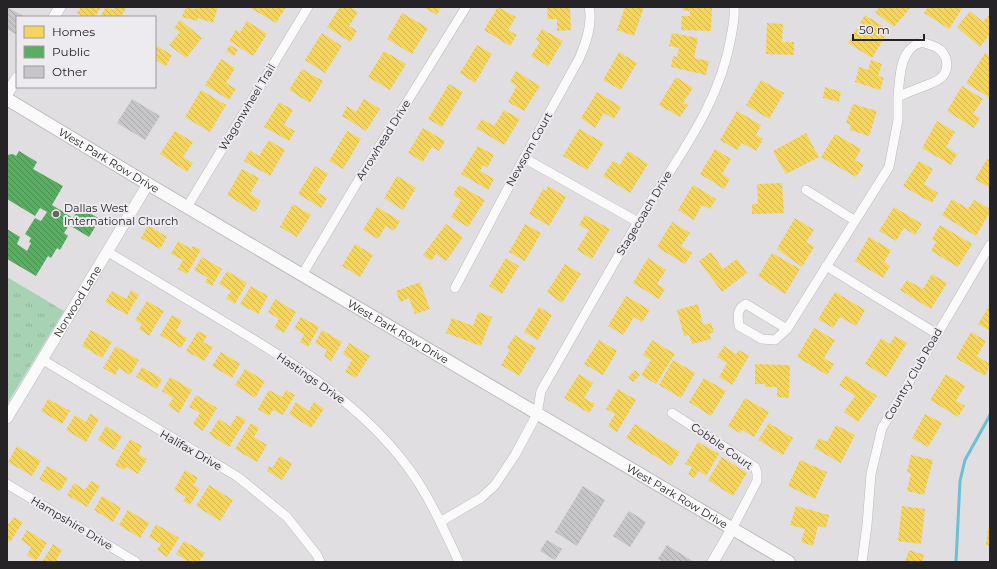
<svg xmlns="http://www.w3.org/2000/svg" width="997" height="569" viewBox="0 0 997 569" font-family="Montserrat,sans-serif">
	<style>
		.park { fill: url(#park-tufts) }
		.homes { fill: url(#homes-back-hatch) }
		.public { fill: url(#public-back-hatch) }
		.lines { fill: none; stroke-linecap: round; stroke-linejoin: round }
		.stream { stroke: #6bc1d4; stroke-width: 3 }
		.building { fill: url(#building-back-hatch) }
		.minor-casing { stroke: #bbbabc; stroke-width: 10 }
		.tertiary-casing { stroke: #bbbabc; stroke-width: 12 }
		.secondary-casing { stroke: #bbbabc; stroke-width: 14 }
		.minor { stroke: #fafafa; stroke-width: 9 }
		.tertiary { stroke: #fafafa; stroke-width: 11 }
		.secondary { stroke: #fafafa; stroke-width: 12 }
		.poi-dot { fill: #666467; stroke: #edeaf0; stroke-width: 1.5 }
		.labels { text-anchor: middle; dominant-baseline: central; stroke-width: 4; stroke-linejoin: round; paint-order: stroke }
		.street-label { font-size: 11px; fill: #252325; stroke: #edeaf0 }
		.poi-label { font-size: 11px; fill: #252325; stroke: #edeaf0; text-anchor: start }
	</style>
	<defs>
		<pattern id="park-tufts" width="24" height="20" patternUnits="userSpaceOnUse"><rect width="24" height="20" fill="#a8d2b4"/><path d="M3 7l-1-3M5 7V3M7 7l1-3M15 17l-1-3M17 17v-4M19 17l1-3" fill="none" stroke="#90b49b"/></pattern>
		<pattern id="homes-back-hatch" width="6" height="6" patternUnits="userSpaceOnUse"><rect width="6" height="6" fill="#f6d55c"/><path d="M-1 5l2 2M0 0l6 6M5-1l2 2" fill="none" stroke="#d3b750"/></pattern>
		<pattern id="public-back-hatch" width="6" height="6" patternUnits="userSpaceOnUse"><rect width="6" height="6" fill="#5aae61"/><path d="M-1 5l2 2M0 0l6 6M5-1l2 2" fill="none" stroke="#4a8d50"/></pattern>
		<pattern id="building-back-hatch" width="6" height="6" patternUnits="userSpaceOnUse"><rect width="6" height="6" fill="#c6c5c7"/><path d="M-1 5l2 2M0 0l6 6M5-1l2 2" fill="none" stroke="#aaa9ab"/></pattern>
	</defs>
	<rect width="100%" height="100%" fill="#e0dee1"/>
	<path class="park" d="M7,277l57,34 -57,93z"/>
	<path class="homes" d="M81,7h20l-6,10h-12l-6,-4z
		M106,7l7,3 2,-3 11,1 -5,9h-21z
		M186,7l9,2 1,-2h22l-5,16 -15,-5 -1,3 -15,-4z
		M249,7h37l-10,16z
		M340,7h10l8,5 -9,14 8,5 -7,11 -23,-15z
		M423,7h18l-4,8z
		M498,7l18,10 -8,13 9,5 -7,11 -26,-16z
		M547,7h23l1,23 -14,1v-12h-9z
		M625,7h19l-10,29 -17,-6z
		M683,7h29l-1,24 -30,-1 1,-14h8v-5h-7z
		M880,7h31l-17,20 -19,-15z
		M928,7h35l-14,22 -25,-16z
		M970,11l13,11 6,-7 1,1v18l-10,13 -23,-20z
		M402,13l26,15 -16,26 -25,-15z
		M865,15l24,15 -17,28 -24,-15z
		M180,20l22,18 -16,20 -17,-13 11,-13 -6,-4z
		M247,21l20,13 -14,22 -24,-15 7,-11 4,3z
		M767,23l16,1 -1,18h12v13l-28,-1z
		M542,29l21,12 -15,25 -17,-10 9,-14 -4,-3z
		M322,33l20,13 -17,27 -20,-13z
		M672,33l26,5 -4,20 15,3 -3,14 -35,-8 2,-11 4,1 2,-9 -10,-2z
		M155,45l17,10 -6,11 -11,-6z
		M230,45l8,5 -4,6 -8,-5z
		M477,45l15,9 -17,29 -15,-10z
		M384,51l22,13 -16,26 -22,-13z
		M619,52l18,11 -16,27 -18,-10z
		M985,53l5,3v42l-24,-15z
		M221,59l14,9 -9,15 10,6 -7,11 -24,-15z
		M871,60l11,4 -4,12 6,2 -4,12 -25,-8 4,-15 9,3z
		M302,69l21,12 -13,22 -21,-13z
		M516,71l24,15 -16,25 -16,-9 9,-16 -7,-4z
		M676,77l17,11 -10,15 5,2 -8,12 -21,-12z
		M761,80l23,13 -15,26 -23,-14z
		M449,84l14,8 -21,35 -14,-8z
		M962,86l21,13 -10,15 7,4 -6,10 -27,-17z
		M825,87l16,5 -2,10 -16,-4z
		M201,90l25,15 -16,27 -25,-15z
		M597,92l24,15 -7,12 -10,-6 -9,15 -14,-10z
		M364,99l16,10 -14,22 -24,-15 5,-10 9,6z
		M279,102l14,8 -9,15 11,6 -6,10 -25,-14z
		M853,104l24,7 -8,25 -19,-6 1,-5 -5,-2z
		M504,110l16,9 -16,26 -28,-17 6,-9 12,7z
		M737,111l24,14 -5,10 7,4 -7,12 -14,-8 -5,7 -17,-10z
		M937,121l18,11 -9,15 11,7 -6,11 -29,-17z
		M423,128l22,13 -6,10 -7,-4 -9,15 -15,-9z
		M579,129l25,14 -17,27 -24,-14z
		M175,131l18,11 -10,15 10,6 -6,9 -27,-18z
		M347,131l14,8 -18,30 -14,-8z
		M806,133l13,24 -33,17 -13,-23z
		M835,134l26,15 -6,11 9,5 -8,12 -35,-20z
		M269,140l16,10 -15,26 -26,-15 6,-11 9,6z
		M478,146l16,9 -7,13 -4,-3 -3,6 14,8 -6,11 -27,-16z
		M715,149l16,10 -9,15 8,5 -6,10 -24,-15z
		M628,151l20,13 -18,29 -27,-17 10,-15 7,4z
		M987,159l3,2v27l-15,-9z
		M919,161l14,8 -9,15 14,9 -6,10 -29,-17z
		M315,166l13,8 -11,18 10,6 -6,10 -23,-14z
		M242,169l17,9 -9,16 11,7 -6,11 -28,-17z
		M397,176l19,12 -13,22 -19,-12z
		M782,183l2,30 -32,1v-10h6l-1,-20z
		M459,185l26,15 -17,27 -17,-10 10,-17 -8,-5z
		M693,185l23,14 -6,10 -8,-4 -8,15 -16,-10z
		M548,186l18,11 -17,29 -20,-12 14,-25 3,2z
		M952,199l16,10 6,-9 16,9v3l-14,24 -34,-21z
		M293,204l18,11 -14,22 -17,-10z
		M377,207l23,14 -6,10 -8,-5 -8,13 -15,-9z
		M894,207l28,17 -7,11 -11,-7 -8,13 -17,-10z
		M585,215l25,14 -18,30 -15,-9 12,-20 -10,-5z
		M795,218l19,12 -8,12 8,5 -12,20 -25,-18z
		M672,222l18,11 -9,13 11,7 -7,11 -28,-17z
		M446,224l17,13 -17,24 -10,-7 -5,7 -8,-6z
		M525,224l16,9 -16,28 -16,-9z
		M148,225l19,12 -7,12 -19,-11z
		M940,225l32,19 -14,23 -27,-16 5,-9 -4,-3z
		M869,237l22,13 -7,12 6,4 -7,12 -28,-17z
		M178,241l13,8 2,-3 8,4 -14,24 -9,-5 5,-9 -12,-6z
		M355,244l18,11 -13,22 -18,-11z
		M711,252l12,17 14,-10 10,14 -25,19 -23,-31z
		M772,253l28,16 -15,25 -27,-18z
		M202,257l20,12 -10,17 -7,-4 3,-4 -14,-8z
		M506,258l13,8 -17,28 -13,-8z
		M648,258l18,12 -9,14 8,5 -6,10 -26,-16z
		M565,264l16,10 -19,29 -15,-11z
		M227,271l20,12 -12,21 -9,-6 5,-7 -12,-7z
		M932,274l15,9 -16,26 -31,-19 7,-10 16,9z
		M420,282l10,27 -15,5 -6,-16 -9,4 -4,-11z
		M251,286l17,10 -10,18 -18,-10z
		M131,290l8,5 -12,20 -22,-13 7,-11 14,8z
		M835,292l30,18 -9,16 -16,-9 -7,11 -15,-9z
		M626,296l24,14 -8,12 -8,-5 -11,18 -15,-9z
		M275,299l21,13 -12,21 -10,-6 5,-8 -11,-7z
		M147,301l17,10 -15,25 -10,-7 3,-5 -7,-4z
		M698,304l5,21 8,-2 3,9 -5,2 2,5 -19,5 -3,-9 -5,1 -7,-26z
		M990,305v26l-12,-7z
		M539,307l13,8 -14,25 -14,-8z
		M478,312l14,5 -11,29 -35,-13 6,-15 21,8z
		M172,315l10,6 -6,10 11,7 -6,10 -21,-13z
		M301,317l18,10 -11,20 -8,-5 4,-8 -10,-6z
		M814,328l21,12 -11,18 10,6 -7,11 -30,-18z
		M91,330l21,12 -10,16 -20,-12z
		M322,330l20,12 -11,19 -7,-5 3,-6 -12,-7z
		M198,331l9,5 -4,6 10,5 -9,14 -18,-10z
		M971,332l15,9 -9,15 13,8 -5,12 -29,-18z
		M515,335l21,13 -17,28 -18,-11 9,-15 -3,-2z
		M895,336l12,7 -21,34 -21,-13 16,-26 9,6z
		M599,340l18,11 -14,24 -19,-11z
		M652,340l23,14 -19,30 -15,-9 10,-15 -8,-5z
		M349,343l21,13 -14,22 -11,-6 7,-12 -9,-6z
		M116,346l23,14 -9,15 -11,-7 -4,7 -12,-7z
		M724,346l12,8 3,-4 10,6 -17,29 -13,-8 8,-14 -10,-6z
		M221,352l19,12 -8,14 -20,-12z
		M673,360l22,13 -14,25 -22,-13z
		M755,364l35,1 -1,33 -12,-1v-10h-12v-3h-10z
		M142,367l20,12 -5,10 -21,-12z
		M245,369l20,12 -10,17 -20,-13z
		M635,370l5,5 -7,7 -5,-5z
		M579,374l14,9 -9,15 11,6 -6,9 -25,-15z
		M946,374l19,12 -9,15 9,5 -7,11 -28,-17z
		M846,375l31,21 -19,26 -14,-10 11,-16 -16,-11z
		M170,377l22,13 -13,23 -11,-7 5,-8 -11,-7z
		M704,378l22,13 -15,25 -22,-14z
		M618,389l18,11 -19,32 -9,-6 7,-12 -9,-5z
		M269,390l13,7 4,-7 9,5 -12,20 -10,-5 -4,6 -11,-7z
		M196,395l21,13 -14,23 -10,-7 7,-11 -11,-6z
		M745,398l24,14 -15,25 -12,-7 -2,3 -12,-7z
		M48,399l22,12 -8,13 -21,-13z
		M296,402l13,9 5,-9 10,7 -13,19 -22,-14z
		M90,414l9,5 -13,23 -20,-12 9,-15 11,7z
		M925,414l17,9 -14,24 -16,-9z
		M237,415l9,5 -17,27 -20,-13 10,-15 11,7z
		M251,423l8,5 -5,9 13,8 -10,17 -22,-13z
		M769,423l24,15 -10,17 -25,-15z
		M635,424l45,28 -9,14 -45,-28z
		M836,425l19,10 -14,28 -27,-15 5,-10 8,4z
		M106,426l16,10 -8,14 -16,-10z
		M130,439l12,7 -4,8 9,5 -9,15 -12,-7 -2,3 -9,-5z
		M698,442l21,12 -13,22 -7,-5 -5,7 -6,-4 4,-7 -7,-3z
		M17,446l24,15 -9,15 -24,-14z
		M911,455l22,5 -9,35 -17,-4 4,-18 -4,-1z
		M280,456l12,8 -10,16 -15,-9 2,-5 3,2z
		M722,457l25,16 -14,23 -25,-16z
		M800,460l27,12 -12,27 -27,-13z
		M47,466l21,12 -8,13 -21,-12z
		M185,470l13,8 -5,7 7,4 -10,16 -7,-4 3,-4 -12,-7z
		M91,481l9,5 -13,21 -20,-12 7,-12 11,7z
		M209,485l24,15 -13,21 -24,-15z
		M102,496l19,12 -8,14 -19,-12z
		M796,506l33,9 -3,13 -8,-2 -5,20 -12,-4 4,-13 -15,-4z
		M902,506l23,3 -4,35 -23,-3z
		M128,510l21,13 -9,15 -21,-13z
		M14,517l9,5 -13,20 -3,-2v-17l2,1z
		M156,524l23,14 -12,19 -10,-7 4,-6 -12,-7z
		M988,528h2v18l-4,-1z
		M27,530l20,13 -11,18 -9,-6 4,-8 -10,-7z
		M184,541l21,12 -6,9h-10l-13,-8z
		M53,544l9,6 -6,10 4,2h-18z
		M909,550l15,5 -2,7h-17z"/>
	<path class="public" d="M19,151l18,11 -4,7 30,17 -11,19 21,13 6,-11 21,12 -11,18 -20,-12 -5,8 4,3 -8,14 -3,-2 -6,10 -3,-2 -12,20 -29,-17v-30l13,8 -3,7 10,7 4,-8 -2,-1 2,-4 -6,-4 10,-16 6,3 6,-9 -7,-4 -5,8 -28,-17v-44l6,-1 3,2z"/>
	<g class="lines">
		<path class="stream" d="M956,562l4,-81 5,-21 25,-45"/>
	</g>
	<path class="building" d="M7,7l18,10h-8v18l-10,-6z
		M132,99l28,17 -15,24 -28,-17z
		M583,486l22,14 -28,46 -22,-14z
		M629,511l17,11 -16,25 -17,-11z
		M547,540l15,9 -7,11 -15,-9z
		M667,545l27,17h-31l-5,-3z"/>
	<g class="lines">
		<defs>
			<path id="minor" d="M922,42c5,2 10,3 14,5 13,7 15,25 2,33 -13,7 -27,10 -40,17 2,-21 1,-48 24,-55z
				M524,158l114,64
				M806,190l48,30
				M187,207l121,-200
				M108,252c43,26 87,52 130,78 63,38 124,76 169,136 22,29 37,64 52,96
				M826,266l111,68
				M302,275l59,-99 105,-169
				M455,288l69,-130 55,-99c7,-16 14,-35 10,-52
				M787,329l-41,-25c-10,5 -8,13 -7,22l23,13 13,1 12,-11 102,-162 9,-47v-23
				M43,360l195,117 49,40 30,38 3,7
				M672,413l83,54 2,6v8l-25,48
				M7,484l129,78
				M440,522l41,-24 14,-13 20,-30 22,-41 4,-23c33,-57 64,-113 97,-169 36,-60 81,-114 93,-185 2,-10 4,-20 3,-30
				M862,562l5,-37 4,-51 11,-46 108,-183"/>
			<g id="tertiary">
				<path d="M54,17l6,-10"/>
				<path d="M7,94l10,-16"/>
				<path id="s1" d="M7,418l141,-234"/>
				<path d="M713,562l19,-33"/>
			</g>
			<g id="secondary">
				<path id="s2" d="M7,99l141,85 641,378"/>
			</g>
		</defs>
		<use href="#minor" class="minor-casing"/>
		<use href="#tertiary" class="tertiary-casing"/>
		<use href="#secondary" class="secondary-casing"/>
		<use href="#minor" class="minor"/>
		<use href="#tertiary" class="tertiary"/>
		<use href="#secondary" class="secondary"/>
	</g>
	<circle class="poi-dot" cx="56" cy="214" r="4"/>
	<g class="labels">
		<g class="street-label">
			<text transform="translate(247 107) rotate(-59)">Wagonwheel Trail</text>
			<text transform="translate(383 140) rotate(-58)">Arrowhead Drive</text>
			<text transform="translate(529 149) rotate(-61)">Newsom Court</text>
			<text stroke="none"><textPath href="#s2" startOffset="119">West Park Row Drive</textPath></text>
			<text transform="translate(644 213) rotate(-59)">Stagecoach Drive</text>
			<text stroke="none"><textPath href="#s1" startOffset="136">Norwood Lane</textPath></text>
			<text stroke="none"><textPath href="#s2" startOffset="455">West Park Row Drive</textPath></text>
			<text transform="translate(913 374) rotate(-60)">Country Club Road</text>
			<text transform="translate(311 378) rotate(35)">Hastings Drive</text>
			<text transform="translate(722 446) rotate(35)">Cobble Court</text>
			<text transform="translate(191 450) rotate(30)">Halifax Drive</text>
			<text stroke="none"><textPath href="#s2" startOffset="779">West Park Row Drive</textPath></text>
			<text transform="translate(72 523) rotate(31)">Hampshire Drive</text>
		</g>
		<g class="poi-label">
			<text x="64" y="208">Dallas West<tspan x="64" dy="13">International Church</tspan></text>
		</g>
	</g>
	<rect width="997" height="569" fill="none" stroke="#252325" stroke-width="16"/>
	<rect x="16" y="16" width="140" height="72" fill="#edeaf0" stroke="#9d9a9f"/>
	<rect x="24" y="26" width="20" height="12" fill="#f6d55c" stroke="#9d9a9f"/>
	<text x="52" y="36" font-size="12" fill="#252325">Homes</text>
	<rect x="24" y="46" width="20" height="12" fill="#5aae61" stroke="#9d9a9f"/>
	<text x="52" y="56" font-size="12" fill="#252325">Public</text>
	<rect x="24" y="66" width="20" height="12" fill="#c6c5c7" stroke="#9d9a9f"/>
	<text x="52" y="76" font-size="12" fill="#252325">Other</text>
	<path d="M853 34v6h71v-6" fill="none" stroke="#252325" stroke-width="2"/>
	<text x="859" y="34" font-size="12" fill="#252325" stroke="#edeaf0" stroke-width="3" paint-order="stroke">50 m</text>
</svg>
